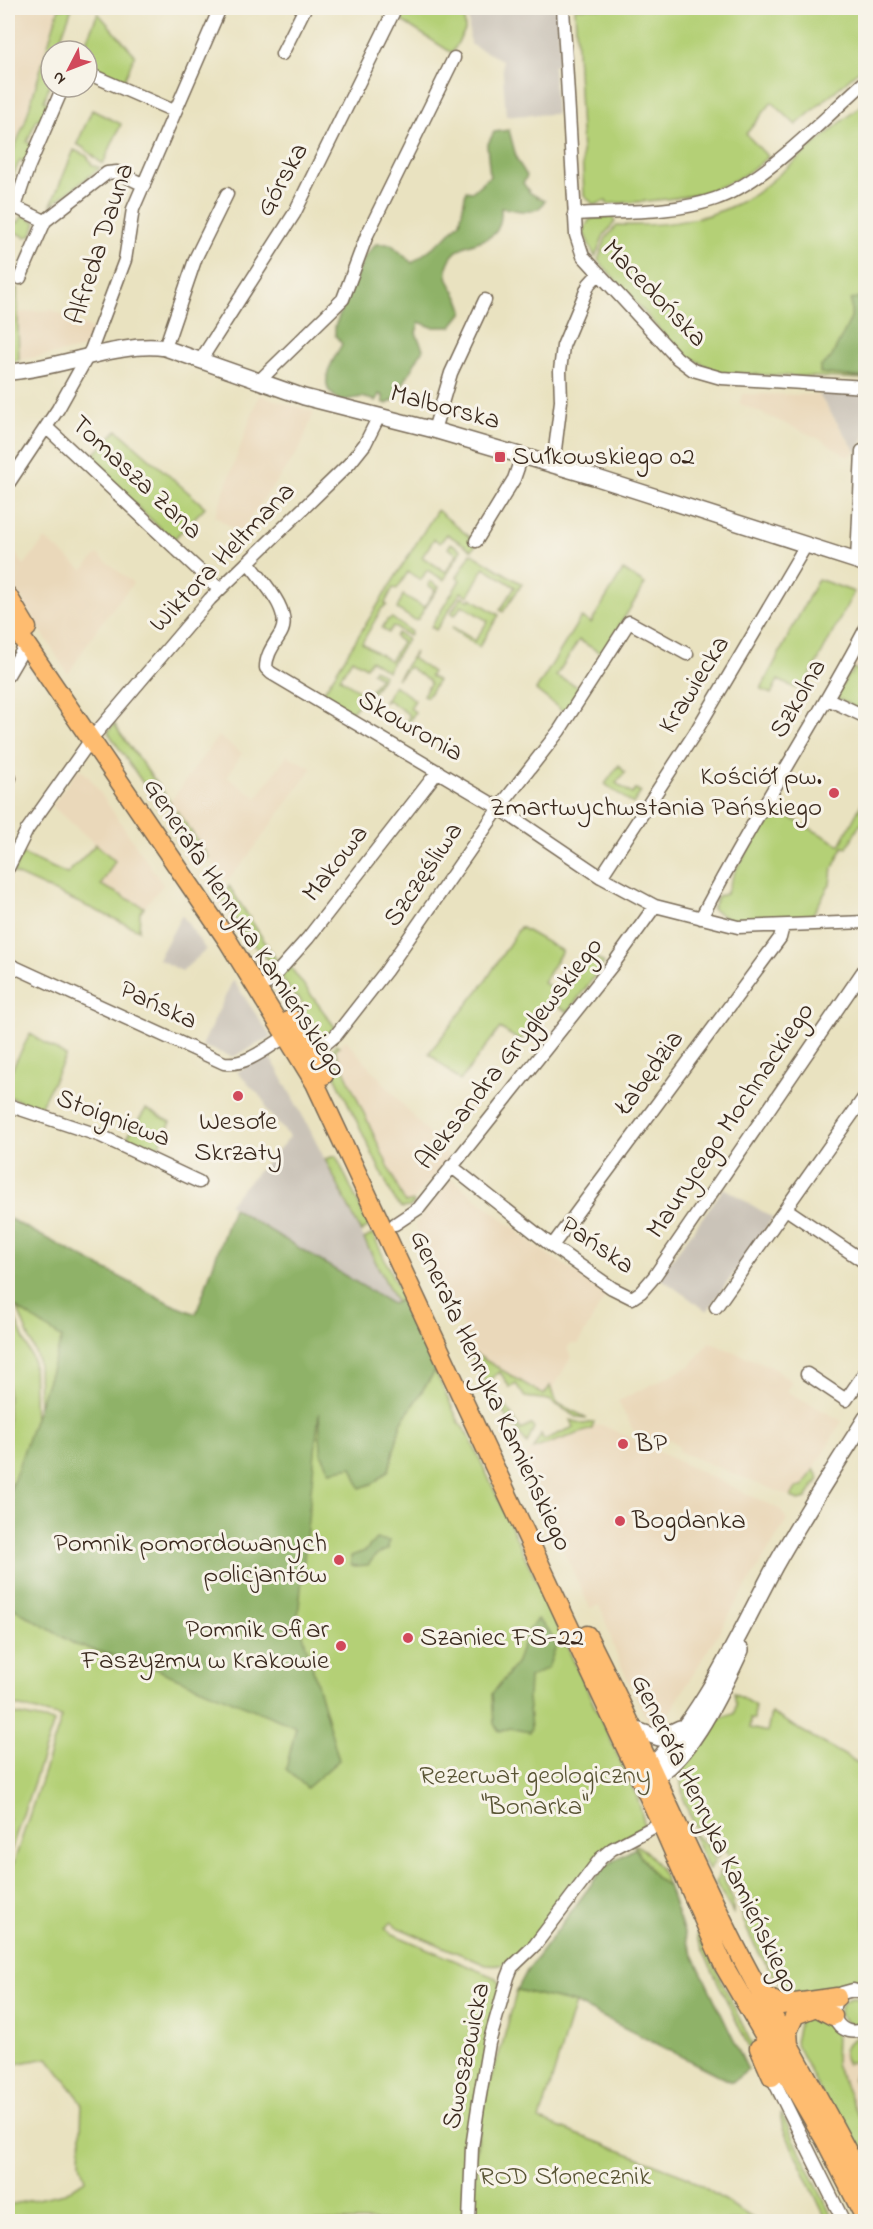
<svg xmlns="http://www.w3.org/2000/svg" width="873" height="2229" viewBox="0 0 873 2229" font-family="'Indie Flower',sans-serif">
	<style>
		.built { fill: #ead8ba }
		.industrial { fill: #cac3b8 }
		.green { fill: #b4d076; stroke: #787d4a; stroke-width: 1.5 }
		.forest { fill: #8fb267; stroke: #656e42; stroke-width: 1.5 }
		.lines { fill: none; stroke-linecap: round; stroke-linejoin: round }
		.minor-casing { stroke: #786a57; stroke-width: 15 }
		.tertiary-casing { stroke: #786a57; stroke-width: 18 }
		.primary-casing { stroke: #786a57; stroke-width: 21 }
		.minor { stroke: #fff; stroke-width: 12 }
		.tertiary { stroke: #fff; stroke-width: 15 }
		.primary { stroke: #febc70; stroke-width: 18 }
		.poi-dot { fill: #d1495b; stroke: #f7f3e8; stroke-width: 2 }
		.labels { text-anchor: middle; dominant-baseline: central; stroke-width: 6; stroke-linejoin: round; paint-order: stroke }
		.street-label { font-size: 27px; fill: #3b2a1e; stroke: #f7f3e8 }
		.poi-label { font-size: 27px; fill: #3b2a1e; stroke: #f7f3e8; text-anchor: start }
		.park-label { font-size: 27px; fill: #595434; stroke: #f7f3e8 }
	</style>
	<rect width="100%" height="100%" fill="#f7f3e8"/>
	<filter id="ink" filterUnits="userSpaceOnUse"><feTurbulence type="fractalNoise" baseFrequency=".0167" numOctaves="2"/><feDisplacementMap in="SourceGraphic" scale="12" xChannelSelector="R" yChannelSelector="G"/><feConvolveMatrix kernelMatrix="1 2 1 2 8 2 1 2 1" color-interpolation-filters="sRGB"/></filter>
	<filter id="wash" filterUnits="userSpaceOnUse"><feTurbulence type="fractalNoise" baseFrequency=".008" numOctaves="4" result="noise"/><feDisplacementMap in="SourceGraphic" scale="24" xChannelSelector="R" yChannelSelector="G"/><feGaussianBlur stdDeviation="1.35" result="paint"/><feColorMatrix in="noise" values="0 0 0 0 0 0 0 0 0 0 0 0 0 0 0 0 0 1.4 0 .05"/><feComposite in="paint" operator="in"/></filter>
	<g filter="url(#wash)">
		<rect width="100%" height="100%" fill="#e9e2c0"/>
		<path class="built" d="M8,8h50l-35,115 -15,37z
			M52,310l41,20 -7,18 -67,12 -4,-47z
			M743,394l76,1 36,56 -7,6 -26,-17 -83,-37z
			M259,395l55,17 -14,37 -61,84 -24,-17z
			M45,539l38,31 14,-16 36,29 -35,44 -30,47 -60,-96v-34l16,21z
			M865,642v71l-17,-38 4,-1v-7z
			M218,736l24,17 -15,24 30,21 30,-43 25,13 -68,94 -18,19 -56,-79z
			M79,768l11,10 73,107 -19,22 -43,-22 14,-24 -63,-55z
			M346,1040l103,117 -36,44 -8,2 -70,-154z
			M452,1179l90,71 65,43 -29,51h-8l-3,5 4,8 -18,31 3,13 -81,-47 -60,-130z
			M709,1342l63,25 20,15 -6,9 56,30 -38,64 -8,3 -5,9 -113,-46 1,-4 -9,-8 -8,5 -29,-14 -15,-29 72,-35z
			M602,1425l179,85 6,10 -123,202 -14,4 -32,-67 -18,-54 -10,3 -68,-146 13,-17 44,-18z
			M865,2044v111l-48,-95z"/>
		<path class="industrial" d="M468,8h90l3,57 -8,1 3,48 -50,2 -4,-56 -32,-16z
			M831,391l34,4v40l-8,18 -38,-58z
			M182,915l24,35 -24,21 -24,-12z
			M233,980l38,57 -38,20 -31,-11z
			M269,1054l38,70 89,178 -4,2 -164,-100 62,-67 -23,-26 -3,-11 -27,-28z
			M724,1188l49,30 -66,93 -48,-34z"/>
		<path class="green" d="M59,8h13l-16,43h-5v30l-7,20 8,3 -8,17 -7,-2 -10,23 6,3 -7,17 -6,-2 -10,23 7,4 -9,10v-33l17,-42z
			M395,8h69l1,22 -13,23 -58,-37z
			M575,8h290v57l-69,60 -24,-23 -26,32 22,23c-48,43 -100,42 -161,47l-1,-3 -12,4 -10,-10z
			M98,13l37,42 -12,28 -36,-15v-17h-5z
			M865,102v277l-144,-6 -41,-20 -82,-93 8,-22 11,-13c50,2 97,-5 140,-32z
			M92,110l29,14 -18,40c-11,-7 -12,-13 -26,-20z
			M74,150l13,6 5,9 8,3 -49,37z
			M23,215l13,7 -4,13 -6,2 -18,-8v-11l10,5z
			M611,216l4,6 -11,13 -9,22 -12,-26 7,-12z
			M17,288l2,72 -11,2v-68z
			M117,430l88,77 -32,33 -85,-79z
			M437,510l40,33 -5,7 -25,-16 -7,9 -6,-4 -12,18 24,15 11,-18 -9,-6 3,-5 10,7 -17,30 -17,-10 -6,10 -13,-8 -11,17 -4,-1 -8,15 2,2 -5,3 -20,35 28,18 12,-19 -7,-5 2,-4 10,6 -20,32 -16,-11 -5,7 -14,-8 -12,19 27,18 13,-19 -8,-5 2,-3 10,6 -15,23 -8,6 -3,-2 1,3 -9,7 -29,-16z
			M471,553l51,31 -19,28 -3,-2 15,-23 -31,-20 -16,29 -7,-4 -25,38 -5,-3 29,-47 -3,-3z
			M623,570l22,14 -43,70 -23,-14 -23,36 25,12 -16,25 -29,-23 45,-73 10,6z
			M818,579l36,13 -52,99 -24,-11 -7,14 -10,-5z
			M430,581l9,6 -21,32 -4,1 -17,-11 6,-14 21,12 11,-17 -7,-5z
			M462,596l7,5 2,-3 28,17 -20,32 -27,-18 1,-2 22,14 13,-20 -26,-16 -7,10 -4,-2z
			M392,618l19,14 -2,4 -16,-10 -5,7 -6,-5 5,-8z
			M415,652l-3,6 20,14 -2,4 8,5 -11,16 -4,-2 7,-11 -1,-3 -20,-14 -12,12z
			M852,667l13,8v38l-30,-16 13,-22 4,-1z
			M394,685l21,15 -5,8 5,4 -10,17 -3,-1 7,-11 -1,-3 -20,-14 -4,2z
			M114,723l6,10 51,70 -11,5 -52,-76z
			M619,765l6,8 -9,10 16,11 4,-5 5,3 -8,12 -28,-20z
			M865,797v29l-5,-2 -13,24 -4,-1 -11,23 -2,14 -20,35 -79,2 -19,-12 6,-13 8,-2 10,-25 42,-66 2,9 60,33z
			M177,811l32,46 -10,5 -29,-40z
			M96,844l19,17 -14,24 43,22 -4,5 -1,18 -126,-57 9,-19 45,20z
			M229,886l50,78 -3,4 -26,-27 -30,-44z
			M520,927l42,24 -19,31 15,10 27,-41 19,12 -36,49 -20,-12 -28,41 -20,-13 -40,53 -31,-28 56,-71z
			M295,960l-4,8 44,59 -13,14 -18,-29v-5l-5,-9 -5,-1 -13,-21z
			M30,1034l36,22 -27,53 -31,-13v-19z
			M336,1044l3,2 -4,4 70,153 8,-2 1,2 -4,4 -8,1 -7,-7 -69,-144z
			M146,1109l25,13 -17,33 -23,-11 -5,-5z
			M336,1156l33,70 -8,6 -36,-73z
			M373,1234l30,65 -7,3 -32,-63z
			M8,1307l3,2 22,52 2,64 -18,49 -9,16z
			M17,1307l45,30 258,70 1,46 10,18 22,-5 36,4 12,-47 34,-52 24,51 10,14 169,363 7,27 -40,23 -79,101c-13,12 -22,17 -40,15l-89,-38 -5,-5 -7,6 8,6 103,44 4,7 -35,236h-457v-16l57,-12 20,-13 -5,-17 2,-61 -34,-44 -40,7v-185l54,-163 -54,-13v-203l31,-88 -1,-53z
			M475,1354l69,41 6,-9 4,12 5,6 28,14 -10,-1 -28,-17 -24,-3 -9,-13 -6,4 -10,-16 -11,8 32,50 10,-5 3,3 -7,16 -29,-39 -26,-48z
			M571,1420l13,4 10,-2 -2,7 -59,20 8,-15 3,6 30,-13z
			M814,1469l5,10 -13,19 -7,2 -8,-3 5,-9 8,-3z
			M734,1693l21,12 -1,15 -4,-1v9l17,4 4,-19 94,54v209l-35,17 -43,2c-17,-25 -37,-51 -45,-80 -5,-15 -1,-35 -6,-46l-7,14 -7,-15 10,-6 -7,-15 -8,11 -15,-25 -5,-3 -13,-28 -4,-26 7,-15 31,-42 16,-5 2,-9z
			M8,1713l46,9 -46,137z
			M692,1832l17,16 6,13 -6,9z
			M633,1844c17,6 29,26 35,42l-13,-9z
			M720,1871l13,29v13l-17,-30z
			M698,1930l69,147 6,22 -76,-161z
			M517,1990l58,13 -35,117 146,56 71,45 -285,1 4,-68 8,-54 18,-55z
			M840 2011a13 13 0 1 1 26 0a13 13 0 1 1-26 0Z
			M801,2015l27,3 8,17 -1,29 30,65v48l-70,-135z
			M865,2034v25l-18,5c-10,-16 4,-26 18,-30z
			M865,2069v30l-12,-19 2,-7z
			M780,2114l3,2 51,105h-7l-44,-93z"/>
		<path class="forest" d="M509,130l8,30 10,16 -4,7 7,10 15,8c-9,17 -27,8 -44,7 3,47 -40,22 -53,56 -7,18 15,32 15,48l-12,15h-19l-13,-5 -3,11 7,16 -29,51 -7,4 -4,-2v-6l-4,-2 -3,7 -14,-4 -22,4c-3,-3 -9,-7 -11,-10 -8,-15 7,-35 13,-47l-7,-9v-9l30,-70 11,-12h15l21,19 34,-26 14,-15 6,-31 6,1 18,-16 -3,-30 7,-14z
			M865,295v83l-45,-5v-6l11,-9 20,-40v-18z
			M233,1208l159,96 11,-5 32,72 -34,52 -12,47 -15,13 -14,5 -8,-21 -22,4 -9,-18 -2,-40 -21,204 41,143 -32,28 -21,-19 10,-42 -153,-63 -67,-19 -68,-40v-108l54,-159 -54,-36v-84l163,86 25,10z
			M376,1539l13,2 -1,8 -12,6 -8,10 -14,1 -3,-2v-8l14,-5z
			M537,1619l13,13 6,14 -8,22 -19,10 -1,20 3,30 -2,4 -19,-4 -10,4 -6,-8 -2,-30 24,-30 11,-31z
			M635,1848l20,29 13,9 19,56 61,128 -16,12 -157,-79 -58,-13 10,-19 72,-97 9,-10z"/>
	</g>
	<g filter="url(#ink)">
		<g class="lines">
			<defs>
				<path id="minor" d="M563,8l13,227 7,21 94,102 16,12 28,8 145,9
					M282,54l23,-46
					M87,73l87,38
					M574,214c46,-3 98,0 141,-15 50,-17 110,-82 151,-118
					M45,221l-30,-14 13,-39 35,-81
					M20,278l25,-57 62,-48 10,-1 27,13
					M165,348l31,-91 31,-63
					M200,361l94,-147 99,-201
					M258,382l85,-83 24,-64 87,-177
					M46,427l173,162
					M434,430l17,-57 34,-73
					M553,466l8,-65 -1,-30 3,-25 26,-62 10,-11
					M8,484l50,-75 33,-59 34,-90 8,-51 87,-201
					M476,541l38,-62 8,-23
					M857,561l5,-110
					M249,563c12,17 44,48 32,70 -7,12 -15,21 -15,35l5,5 228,135 102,69 54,29 83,21 128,-5
					M8,675l17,-29
					M828,699l38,18
					M97,732l113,-133 139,-135 16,-20 14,-28
					M8,776l2,2
					M8,868l19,-38 63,-89
					M601,877l94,-144 111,-188
					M701,918c51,-99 113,-191 165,-290
					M8,964l216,99c23,3 44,-16 64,-28
					M268,983l40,-45 130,-167
					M313,1054l23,-19 50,-64 113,-163 60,-77 70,-109 58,32
					M8,1105l93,31 98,46
					M451,1166l101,80 60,42 20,10 9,-6 13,-15 212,-310
					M786,1209l80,54
					M395,1224l24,-16 195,-245 41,-57
					M552,1246l228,-308 3,-12
					M716,1307l147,-208
					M807,1374l39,26 20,-29
					M866,1994l-13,-4 -11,3c-20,18 -1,49 24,35
					M772,2077l72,145
					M469,2222l3,-75 7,-46 10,-58 19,-66 4,-10 23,-22 66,-87 11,-9 49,-26"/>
				<path id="tertiary" d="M8,372c46,-2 116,-32 157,-24l139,49 130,33 160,47 272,87
					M634,1729l25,9 21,-10
					M644,1774c59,-57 93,-137 131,-208 28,-50 60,-99 91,-148
					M646,1778c38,-2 80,-96 95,-128"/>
				<path id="primary" d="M8,596l19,32
					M8,618l220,323 87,142 346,740 63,143 101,174 41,80
					M291,1019l33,56
					M587,1635c53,103 97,209 149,312 42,82 90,159 130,241
					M762,1994l19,11 56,-8
					M789,2046l-1,-15 7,-16 21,-8 17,9
					M759,2048l13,29"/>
			</defs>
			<use href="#minor" class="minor-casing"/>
			<use href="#tertiary" class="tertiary-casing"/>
			<use href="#primary" class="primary-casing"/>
			<use href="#minor" class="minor"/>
			<use href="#tertiary" class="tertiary"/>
			<use href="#primary" class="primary"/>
		</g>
	</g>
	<g class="poi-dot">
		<rect x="494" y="451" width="12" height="12" rx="3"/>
		<circle cx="834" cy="793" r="6"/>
		<circle cx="238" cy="1096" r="6"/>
		<circle cx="623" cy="1444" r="6"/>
		<circle cx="620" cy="1521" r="6"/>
		<circle cx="339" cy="1560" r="6"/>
		<circle cx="408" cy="1638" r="6"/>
		<circle cx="341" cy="1646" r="6"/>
	</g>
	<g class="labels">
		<g class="street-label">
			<text transform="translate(283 180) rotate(-61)">Górska</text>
			<text transform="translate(101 244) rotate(-72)">Alfreda Dauna</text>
			<text transform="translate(654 294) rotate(46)">Macedońska</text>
			<text transform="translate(445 408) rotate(15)">Malborska</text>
			<text transform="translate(136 478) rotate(43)">Tomasza Zana</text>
			<text transform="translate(223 558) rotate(-46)">Wiktora Heltmana</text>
			<text transform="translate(695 685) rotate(-58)">Krawiecka</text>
			<text transform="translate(799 699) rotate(-60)">Szkolna</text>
			<text transform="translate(410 727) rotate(30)">Skowronia</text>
			<text transform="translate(336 864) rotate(-52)">Makowa</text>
			<text transform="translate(424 875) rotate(-56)">Szczęśliwa</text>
			<text transform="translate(244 928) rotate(57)">Generała Henryka Kamieńskiego</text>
			<text transform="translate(158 1006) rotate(25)">Pańska</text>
			<text transform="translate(510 1054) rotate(-52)">Aleksandra Gryglewskiego</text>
			<text transform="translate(650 1073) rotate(-54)">Łabędzia</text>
			<text transform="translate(113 1119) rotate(21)">Stoigniewa</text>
			<text transform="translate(731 1121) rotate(-56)">Maurycego Mochnackiego</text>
			<text transform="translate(597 1246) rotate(34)">Pańska</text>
			<text transform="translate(490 1391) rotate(65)">Generała Henryka Kamieńskiego</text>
			<text transform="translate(714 1834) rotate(64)">Generała Henryka Kamieńskiego</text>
			<text transform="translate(467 2056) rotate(-78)">Swoszowicka</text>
		</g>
		<g class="poi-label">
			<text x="512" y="457">Sułkowskiego 02</text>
			<text x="822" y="777" text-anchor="end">Kościół pw.<tspan x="822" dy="31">Zmartwychwstania Pańskiego</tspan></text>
			<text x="238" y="1122" text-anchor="middle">Wesołe<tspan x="238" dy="31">Skrzaty</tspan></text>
			<text x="635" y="1444">BP</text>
			<text x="632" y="1521">Bogdanka</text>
			<text x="327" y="1544" text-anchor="end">Pomnik pomordowanych<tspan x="327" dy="31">policjantów</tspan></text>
			<text x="329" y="1630" text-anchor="end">Pomnik Ofiar<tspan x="329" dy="31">Faszyzmu w Krakowie</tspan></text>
			<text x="420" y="1638">Szaniec FS-22</text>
		</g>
		<g class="park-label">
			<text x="535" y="1776">Rezerwat geologiczny<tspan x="535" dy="31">"Bonarka"</tspan></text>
			<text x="565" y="2177">ROD Słonecznik</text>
		</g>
	</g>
	<rect width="873" height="2229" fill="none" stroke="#f7f3e8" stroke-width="30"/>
	<g transform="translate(69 69) rotate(228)"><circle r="28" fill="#f7f3e8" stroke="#aca397" stroke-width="1.5"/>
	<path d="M0-4.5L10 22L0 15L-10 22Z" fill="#d1495b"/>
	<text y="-9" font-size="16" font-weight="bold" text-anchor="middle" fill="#3b2a1e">N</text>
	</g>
</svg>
